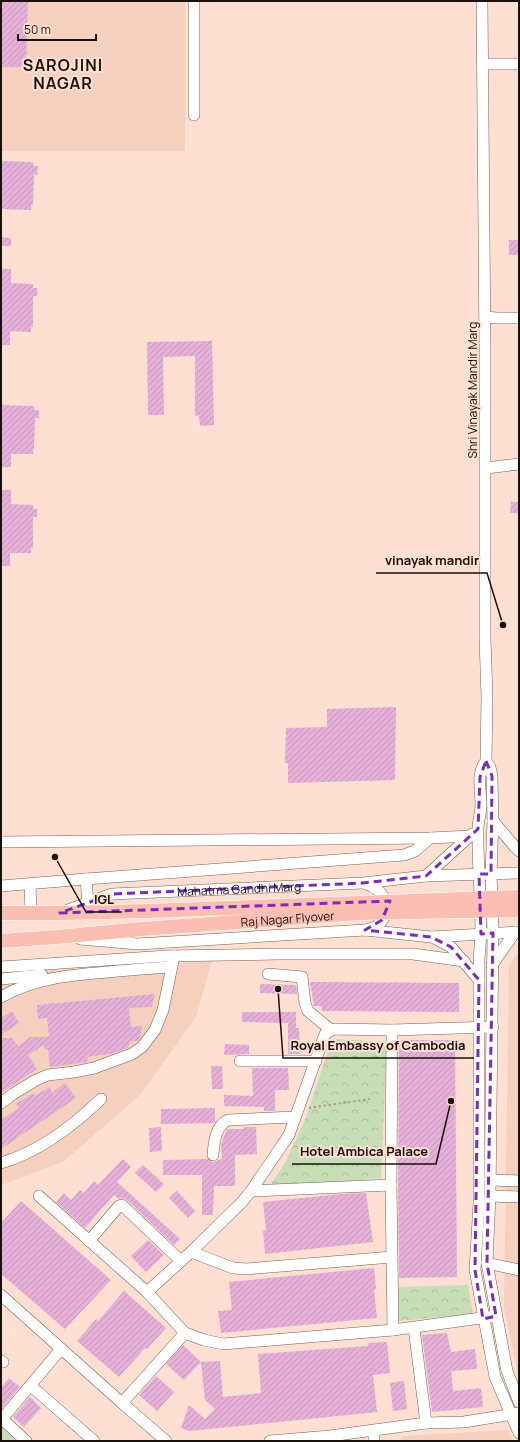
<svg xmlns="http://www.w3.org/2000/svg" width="520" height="1442" viewBox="0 0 520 1442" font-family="Manrope,sans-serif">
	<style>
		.built { fill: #f6d0bf }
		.park { fill: url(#park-crowns) }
		.building { fill: url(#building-hatch) }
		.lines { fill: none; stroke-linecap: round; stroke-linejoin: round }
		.minor-casing { stroke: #785e52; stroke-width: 12 }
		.major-casing { stroke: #fff; stroke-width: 15 }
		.path { stroke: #a89187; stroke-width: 2; stroke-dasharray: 2 3; stroke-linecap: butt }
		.minor { stroke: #fff; stroke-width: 11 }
		.major { stroke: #fbbeb2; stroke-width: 14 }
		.major-bridge-casing { stroke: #fff; stroke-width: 15; stroke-linecap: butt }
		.major-bridge { stroke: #fbbeb2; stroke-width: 14 }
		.marked { fill: none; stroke: #7b2cbf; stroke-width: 3; stroke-dasharray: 8 5; stroke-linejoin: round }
		.labels { text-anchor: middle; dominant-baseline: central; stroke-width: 4; stroke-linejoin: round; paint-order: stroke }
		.street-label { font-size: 12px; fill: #1a100b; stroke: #fedfd2 }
		.district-label { font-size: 16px; font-weight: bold; letter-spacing: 1px; fill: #1a100b; stroke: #fedfd2 }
		.leader { fill: none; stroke: #1a100b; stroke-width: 1.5 }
		.callout-dot { fill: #1a100b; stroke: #fedfd2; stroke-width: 1.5 }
		.callout-label { font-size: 13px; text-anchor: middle; font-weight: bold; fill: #1a100b; stroke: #fedfd2; stroke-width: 4; stroke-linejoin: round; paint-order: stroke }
	</style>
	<defs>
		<pattern id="park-crowns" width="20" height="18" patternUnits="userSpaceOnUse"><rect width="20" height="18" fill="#c6ddb6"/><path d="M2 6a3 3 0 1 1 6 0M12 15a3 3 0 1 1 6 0" fill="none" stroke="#aabd9b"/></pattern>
		<pattern id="building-hatch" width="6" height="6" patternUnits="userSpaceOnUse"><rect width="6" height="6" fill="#e5afd8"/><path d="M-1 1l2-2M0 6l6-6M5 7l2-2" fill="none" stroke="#c496b8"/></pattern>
	</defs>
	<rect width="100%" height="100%" fill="#fedfd2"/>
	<path class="built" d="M1,1h184v150h-184z
		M519,951v428l-15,-72 5,-342z
		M212,961l-16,56 -55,77 -78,68 -62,23v-212z
		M508,1430l5,11h-112l1,-5z"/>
	<path class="park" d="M332,1039l55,3 -6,136 -105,12 -5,-7 13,-18 21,-45z
		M468,1285l5,29 -74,7 -1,-34z
		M1,1425l17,16h-17z"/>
	<path class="building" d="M1,1h27l-2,66h-25z
		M1,161l32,1v4h5l-1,9 -3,-1 -1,31h-2v5l-30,-1z
		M1,237l10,1v8h-10z
		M509,240h10v15h-10z
		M1,269h10v14l22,1v4h4v8h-4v31h-2v5l-21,-1v14h-9z
		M212,341l2,84 -14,1 -1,-11 -4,1v-60l-32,1 1,58h-16l-1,-73z
		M1,405l33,1v4h5v8h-4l-1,31h-1v5h-22v13h-10z
		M1,490h10v14l22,1v4h4v8h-4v31h-2v5h-21v13h-9z
		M511,502h8v11h-9z
		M396,707l-1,73 -107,3v-20h-3l1,-35 41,-1v-18z
		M310,982l149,1v29l-137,-1v-5h-8z
		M260,984l36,1 1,9 -37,-1z
		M155,994l-3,13 -23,1 2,19 11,-1 -2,12 -2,3h-8l-2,7 -17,6 -24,3 1,5 -38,5 -2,-17h-3l-1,-5 -16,10 9,14 -36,24v-55h11l6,8 12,-9h19l-2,-19 -9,1 -1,-14z
		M12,1011l7,12 -18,12v-17z
		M242,1012h54v16h3l1,26h-12v-31l-46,-1z
		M399,1040h56l2,237 -58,1 -1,-93z
		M225,1044l24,1v9l-25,1z
		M211,1066h11l1,23h-11z
		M252,1068h36l1,22h-14v21h-11v-4l-40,-1v-11l29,1z
		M65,1083l11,15 -75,51v-29l18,-12 -3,-4 17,-11 2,3 14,-9 6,9 -1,-5z
		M215,1108v13l-1,2 -53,1v-15z
		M161,1127l1,24 -12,1 -1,-24z
		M244,1127h12l1,27 -22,1v31h-21l-1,29h-11v-40h-39v-15l45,-1 5,3 9,-3 -1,-15 5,-13 1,-2h17z
		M123,1159l8,8 -14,15 63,57 -6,6 -47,-45 -4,-2 -4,1 -5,-4 -29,33 -29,-26 8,-9 7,7 9,-10 4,3 10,-12 4,4z
		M143,1165l21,19 -8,8 -21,-19z
		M177,1191l18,20 -7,7 -19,-20z
		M366,1193l7,49 -108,12 -2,-23 3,-1 -3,-28 79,-8z
		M21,1201l90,79 -46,49 -64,-55v-51z
		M148,1240l16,15 -18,17 -15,-16z
		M374,1268l2,21h-2l3,29 -156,15 -3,-22 14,-1 -3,-28z
		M124,1291l42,37 -19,21 -2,-1 -26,29 -42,-36 19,-22 2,2z
		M447,1333l4,19 24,-3 2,20 -26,2 2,20 28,-3 2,19 -51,5 -10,-77z
		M387,1342l3,31 -17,2 4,37 -188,19 -8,-3 8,-23 16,14 10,-10 -10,-9 -4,-38 19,-1 3,36 38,-4 -3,-39 110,-8v-3z
		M183,1345l18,17 -17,18 -18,-16z
		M156,1376l18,16 -17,19 -18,-16z
		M9,1378l11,9 -18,21 -1,-2v-18z
		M404,1381l3,28 -14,2 -3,-28z
		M30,1397l11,11 -17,19 -11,-10z"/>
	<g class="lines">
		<defs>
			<g id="minor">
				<path d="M482,1l3,349v287l2,61 -1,63c-10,12 -5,29 -5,44 0,8 -3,16 -3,24 -1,43 6,86 1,129v245l-4,67 20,107 24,56"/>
				<path d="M483,64h36"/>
				<path d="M194,115v-114"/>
				<path d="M485,317l12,1h22"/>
				<path d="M486,468l33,-4"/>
				<path d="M486,761l4,6 2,9 1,45 -2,53 2,59 -3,263 -3,67 20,108 12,31"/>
				<path d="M493,821l22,26 4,4"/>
				<path d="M1,842l429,-4 40,-2"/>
				<path d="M426,876l46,-42"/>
				<path d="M86,879l2,24"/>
				<path d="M30,884l1,29"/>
				<path d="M366,884c20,5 29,30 9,43 -2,1 -6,2 -9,3"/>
				<path d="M1,886l85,-7 318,-24 11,-4 15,-13"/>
				<path id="s1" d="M68,910l44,-16 251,-11 63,-7 93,-3"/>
				<path d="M432,937l19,10 28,33"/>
				<path d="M80,939l58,5 227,-14 66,7 88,-5"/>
				<path d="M492,965l23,-33"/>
				<path d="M1,967l166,-11 112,-2h134l51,7"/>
				<path d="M268,974l34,3 3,26 3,8 23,19"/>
				<path d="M1,979l41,-4"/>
				<path d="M1,997c33,-19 70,-22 107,-25 21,-2 43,-4 64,-5"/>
				<path d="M493,1027l-101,3 -56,-1 -5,1 -6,4 -36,101 -38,56 -9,11 -51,50 -44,40 38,41 19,7 19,4 170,-14 103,-14"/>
				<path d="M392,1030l-1,155 2,145"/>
				<path d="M240,1061h76"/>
				<path d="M1,1103l12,-9 23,-14 12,-5 26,-3 20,-4 38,-14 10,-7 13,-17 8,-20 11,-54"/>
				<path d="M213,1155c1,-12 2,-29 15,-35l67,-3"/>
				<path d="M1,1163c38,-11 72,-37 100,-64"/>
				<path d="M490,1180l29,1"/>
				<path d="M251,1191l140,-6"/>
				<path d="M39,1196l108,96"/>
				<path d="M490,1196l29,1"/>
				<path d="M89,1241l30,-35 3,-1 59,56"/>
				<path d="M191,1252l42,16 13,1 146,-12"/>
				<path d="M487,1263l32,7"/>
				<path d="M1,1295l121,108 63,-70"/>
				<path d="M414,1328l12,95"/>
				<path d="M1,1361l2,1"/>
				<path d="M31,1386l63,55"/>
				<path d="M122,1403l44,38"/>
				<path d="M1,1418l25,23"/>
				<path d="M2,1419l59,-70"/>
				<path d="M270,1441l60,-5 96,-13 38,-1 55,-9"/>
				<path d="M374,1441v-11"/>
			</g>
			<path id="major" d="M1,913h59l88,-2
				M1,941l56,-4 85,-8"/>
		</defs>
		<use href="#minor" class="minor-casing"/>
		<use href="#major" class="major-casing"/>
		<path class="path" d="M309,1108l61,-9"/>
		<use href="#minor" class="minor"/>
		<use href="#major" class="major"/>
		<defs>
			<g id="major-bridge">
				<path d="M148,911l371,-14"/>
				<path id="s2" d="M142,929l218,-16 159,-3"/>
			</g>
		</defs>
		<use href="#major-bridge" class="major-bridge-casing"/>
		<use href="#major-bridge" class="major-bridge"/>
	</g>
	<path class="marked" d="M486,761l6,15 -1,98h-12l2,60 12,-1 -6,330 9,53 -13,3 -8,-49 4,-290 -28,-33 -20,-10 -66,-7 17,-10 8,-19 -330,12 52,-19 251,-11 63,-7 52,-47 2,-52z"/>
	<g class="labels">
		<g class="street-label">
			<text transform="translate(472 390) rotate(-90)">Shri Vinayak Mandir Marg</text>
			<text stroke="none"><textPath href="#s1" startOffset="174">Mahatma Gandhi Marg</textPath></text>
			<text stroke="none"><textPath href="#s2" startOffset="146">Raj Nagar Flyover</textPath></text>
		</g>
		<g class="district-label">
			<text x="63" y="65">SAROJINI<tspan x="63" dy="18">NAGAR</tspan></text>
		</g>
	</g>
	<path class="leader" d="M503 625L487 573H376M55 857L86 912H122M278 989L283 1058H474M451 1101L436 1164H292"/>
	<g class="callout-dot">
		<circle cx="503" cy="625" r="4"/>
		<circle cx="55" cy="857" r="4"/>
		<circle cx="278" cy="989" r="4"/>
		<circle cx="451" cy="1101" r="4"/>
	</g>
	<g class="callout-label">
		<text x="432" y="565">vinayak mandir</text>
		<text x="104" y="904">IGL</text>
		<text x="378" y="1050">Royal Embassy of Cambodia</text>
		<text x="364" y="1156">Hotel Ambica Palace</text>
	</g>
	<rect width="520" height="1442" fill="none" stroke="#1a100b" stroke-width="4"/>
	<path d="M18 34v6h78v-6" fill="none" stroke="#1a100b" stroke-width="2"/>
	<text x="24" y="34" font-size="12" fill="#1a100b" stroke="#fedfd2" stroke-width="3" paint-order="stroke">50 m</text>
</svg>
